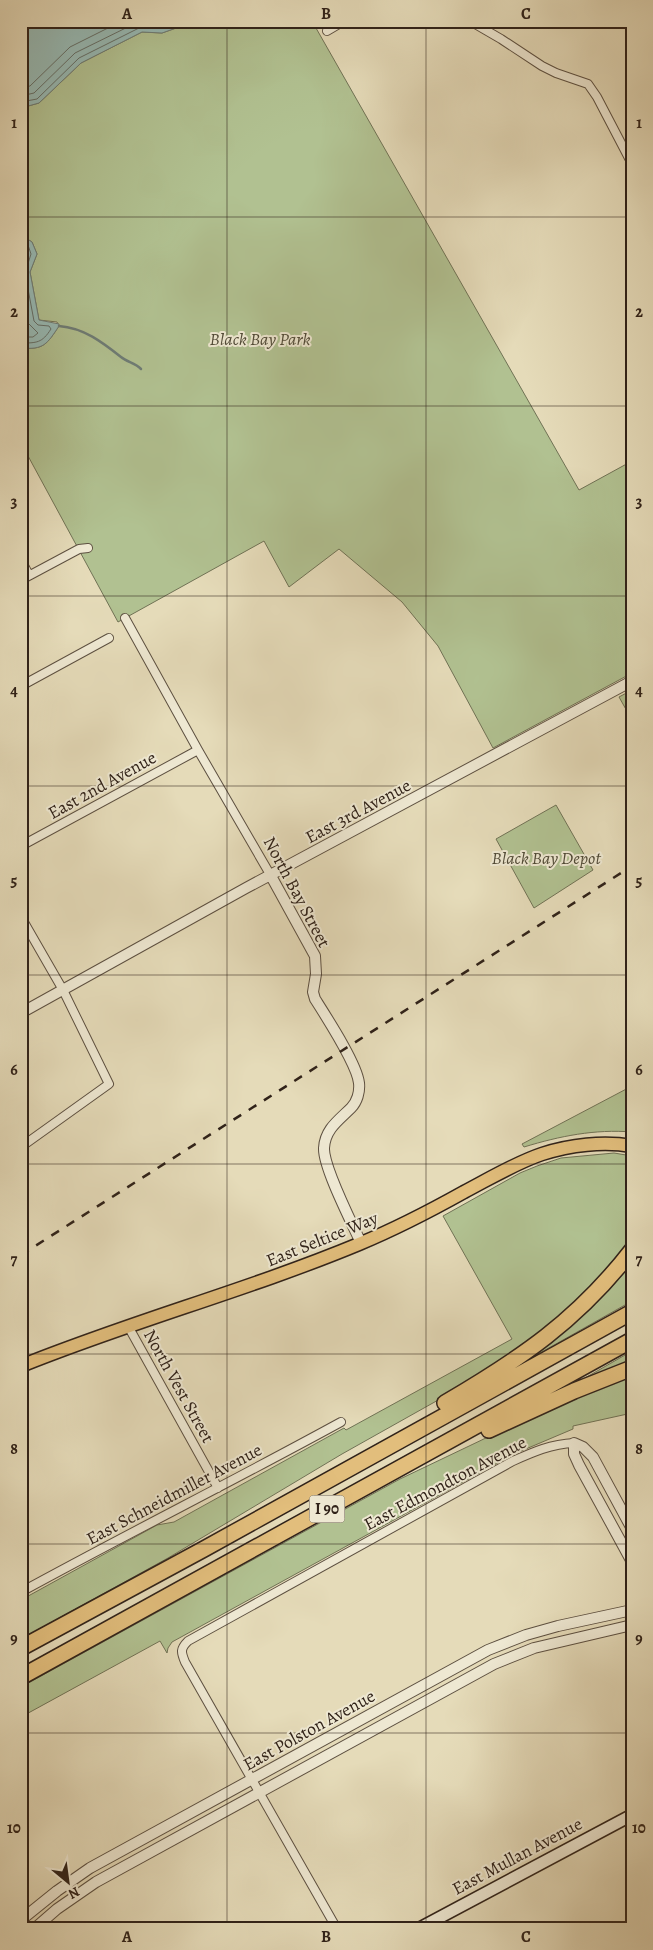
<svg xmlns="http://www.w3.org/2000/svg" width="653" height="1950" viewBox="0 0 653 1950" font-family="Alegreya,serif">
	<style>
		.green { fill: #b1c191; stroke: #707255 }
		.water { fill: #97bab5; stroke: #6e7d77 }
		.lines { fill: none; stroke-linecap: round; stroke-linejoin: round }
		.shore { stroke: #646e67; stroke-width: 1 }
		.stream { stroke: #6e7d77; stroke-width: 2.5 }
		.minor-casing { stroke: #5d5041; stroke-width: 10 }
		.tertiary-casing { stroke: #5d5041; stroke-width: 12 }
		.secondary-casing { stroke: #302219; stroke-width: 14 }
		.primary-casing { stroke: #302219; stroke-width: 15 }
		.motorway-casing { stroke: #302219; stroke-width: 18 }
		.minor { stroke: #eee8d2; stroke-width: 8 }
		.tertiary { stroke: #eee8d2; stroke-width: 10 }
		.secondary { stroke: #eee8d2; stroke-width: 11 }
		.primary { stroke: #e2be7c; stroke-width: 12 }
		.motorway { stroke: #e2be7c; stroke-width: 15 }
		.rail { stroke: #302219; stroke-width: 2.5; stroke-dasharray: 9 9; stroke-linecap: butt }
		.grid { fill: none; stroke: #302219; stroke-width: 1; stroke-opacity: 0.55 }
		.labels { text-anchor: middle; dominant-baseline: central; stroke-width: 4; stroke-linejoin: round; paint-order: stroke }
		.shield { fill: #eee8d2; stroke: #695d50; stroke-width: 1 }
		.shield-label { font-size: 16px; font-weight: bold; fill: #302219 }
		.park-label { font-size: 18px; font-style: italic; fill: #504a37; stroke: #eee8d2 }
		.street-label { font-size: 18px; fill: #302219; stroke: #eee8d2 }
		.neatline { fill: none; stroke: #302219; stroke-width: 2 }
		.grid-label { font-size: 16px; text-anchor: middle; font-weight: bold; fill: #302219 }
	</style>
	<rect width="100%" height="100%" fill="#e5dbb9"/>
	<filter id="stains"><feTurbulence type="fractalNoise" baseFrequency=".004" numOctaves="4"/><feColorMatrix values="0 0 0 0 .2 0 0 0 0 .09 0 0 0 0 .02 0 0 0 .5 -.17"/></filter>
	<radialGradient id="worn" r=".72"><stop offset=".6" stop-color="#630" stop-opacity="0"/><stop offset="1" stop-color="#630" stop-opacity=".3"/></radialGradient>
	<path class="green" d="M196,21h116l267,469 53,-29v212l-139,75 -55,-102 -36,-44 -63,-53 -50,38 -25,-46 -146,81 -97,-179v-95c23,2 26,-4 38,-22l-2,-4 -18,-2 -9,-48 7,-18 -5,-12 -11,-7v-127l18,-5 42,-40 61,-31 20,1z
		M632,690v30l-13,-23z
		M556,805l37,65 -59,38 -38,-69z
		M632,1086v46c-37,-3 -72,4 -108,15l-2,-3z
		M614,1153l18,3v87l-26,34 -30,29 -79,61 -155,87 -174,104 -147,81v-39l136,-75 17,-3 170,-94 2,2 166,-91 -69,-123 77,-43 17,-7 24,-8z
		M632,1259v42l-108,61z
		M632,1351v12l-54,19z
		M632,1373v40l-59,13v3l-59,25 -342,188 -4,6 -1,5 -7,-12 -139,76v-30l379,-208 155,-74z"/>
	<path class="water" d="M21,21h175l-34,12 -20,-1 -61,31 -42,40 -18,5z
		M21,235l11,7 5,12 -7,18 9,48 20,4v2c-12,18 -15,24 -38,22z"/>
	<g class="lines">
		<path class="shore" d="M21,88l9,-2 40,-39 52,-26
			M21,96l13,-3 41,-40 65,-32
			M21,102l16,-3 42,-41 62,-31 20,1 20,-7
			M21,241l7,4 3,9 -6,19 9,48 4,4 11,1 2,3c-9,14 -14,14 -30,14
			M21,288l7,35 10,10 -5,4h-12"/>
		<path class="stream" d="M59,326c25,2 43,16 62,31 6,5 14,6 20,12"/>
		<defs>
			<path id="minor" d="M470,21l31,18 41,27 14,7 32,11 9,13 35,67
				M327,31l17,-10
				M21,560l8,15
				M21,580l58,-31 9,-1
				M125,618l73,132 73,126
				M21,686l88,-48
				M21,846l177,-96
				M21,917l42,73 46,94 -88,63
				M128,1326l90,162
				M21,1592c106,-58 214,-112 320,-170
				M337,1929l-152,-267c-4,-10 -5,-13 3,-21l325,-180c20,-9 38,-17 61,-18"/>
			<path id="tertiary" d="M271,876l44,80 1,18 -3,18 2,7c12,19 42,65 44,84 1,9 -2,19 -8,25 -12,12 -26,21 -27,40 -1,19 28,75 37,95
				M21,1013l225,-125 386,-207
				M632,1529l-39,-72 -10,-10 -9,-4v11l5,11 53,97
				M21,1920l36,-29 33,-23 398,-218 38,-15 32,-9 74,-16
				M34,1929l23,-20 39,-27 398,-218 40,-16 98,-23"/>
			<path id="secondary" d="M418,1929l214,-114"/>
			<path id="primary" d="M21,1366c111,-45 227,-76 338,-122 36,-15 71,-33 105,-52 25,-13 51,-29 78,-38 28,-9 61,-13 90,-8"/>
			<path id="motorway" d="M445,1403c75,-44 132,-82 187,-153
				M489,1430l85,-39 58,-23
				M21,1648l183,-99 428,-237
				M21,1677l611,-337"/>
		</defs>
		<use href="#minor" class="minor-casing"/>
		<use href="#tertiary" class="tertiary-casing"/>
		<use href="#secondary" class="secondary-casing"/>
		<use href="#primary" class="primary-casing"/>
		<use href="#motorway" class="motorway-casing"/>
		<use href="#minor" class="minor"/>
		<use href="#tertiary" class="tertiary"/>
		<use href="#secondary" class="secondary"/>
		<use href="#primary" class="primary"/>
		<use href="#motorway" class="motorway"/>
		<path class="rail" d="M21,1255l611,-389"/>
	</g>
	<path class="grid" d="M227,21v1908M426,21v1908M21,217h611M21,406h611M21,596h611M21,786h611M21,975h611M21,1164h611M21,1354h611M21,1544h611M21,1733h611"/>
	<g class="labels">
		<rect class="shield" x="309.5" y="1495.5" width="35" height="27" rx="4"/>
		<g class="shield-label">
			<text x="327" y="1509">I 90</text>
		</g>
		<g class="park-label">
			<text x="260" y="339">Black Bay Park</text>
			<text x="546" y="858">Black Bay Depot</text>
		</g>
		<g class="street-label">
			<text transform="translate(102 785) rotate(-29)">East 2nd Avenue</text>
			<text transform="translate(358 811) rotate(-28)">East 3rd Avenue</text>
			<text transform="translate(297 892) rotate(62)">North Bay Street</text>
			<text transform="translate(322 1239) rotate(-22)">East Seltice Way</text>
			<text transform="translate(179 1386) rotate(61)">North Vest Street</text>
			<text transform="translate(445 1483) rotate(-28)">East Edmondton Avenue</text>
			<text transform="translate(174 1494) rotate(-28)">East Schneidmiller Avenue</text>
			<text transform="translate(309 1730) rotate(-29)">East Polston Avenue</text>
			<text transform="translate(517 1856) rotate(-28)">East Mullan Avenue</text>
		</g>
	</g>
	<rect width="653" height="1950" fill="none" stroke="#e5dbb9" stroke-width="55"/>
	<g transform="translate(68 1882) rotate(151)" stroke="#eee8d2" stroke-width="4" paint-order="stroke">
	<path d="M0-4L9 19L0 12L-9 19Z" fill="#302219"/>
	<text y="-8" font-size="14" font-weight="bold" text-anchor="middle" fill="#302219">N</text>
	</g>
	<rect x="28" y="28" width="598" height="1894" class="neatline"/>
	<g class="grid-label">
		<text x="127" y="19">A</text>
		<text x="326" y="19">B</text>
		<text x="526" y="19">C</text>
		<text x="14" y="128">1</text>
		<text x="639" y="128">1</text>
		<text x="14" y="317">2</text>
		<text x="639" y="317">2</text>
		<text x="14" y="507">3</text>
		<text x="639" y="507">3</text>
		<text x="14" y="696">4</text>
		<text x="639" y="696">4</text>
		<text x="14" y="886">5</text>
		<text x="639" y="886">5</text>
		<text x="14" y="1075">6</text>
		<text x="639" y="1075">6</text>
		<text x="14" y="1265">7</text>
		<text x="639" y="1265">7</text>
		<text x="14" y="1454">8</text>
		<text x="639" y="1454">8</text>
		<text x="14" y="1644">9</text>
		<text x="639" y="1644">9</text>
		<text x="14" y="1833">10</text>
		<text x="639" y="1833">10</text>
		<text x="127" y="1942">A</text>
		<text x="326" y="1942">B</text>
		<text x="526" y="1942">C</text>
	</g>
	<rect width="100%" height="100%" filter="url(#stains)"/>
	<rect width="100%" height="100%" fill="url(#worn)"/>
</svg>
